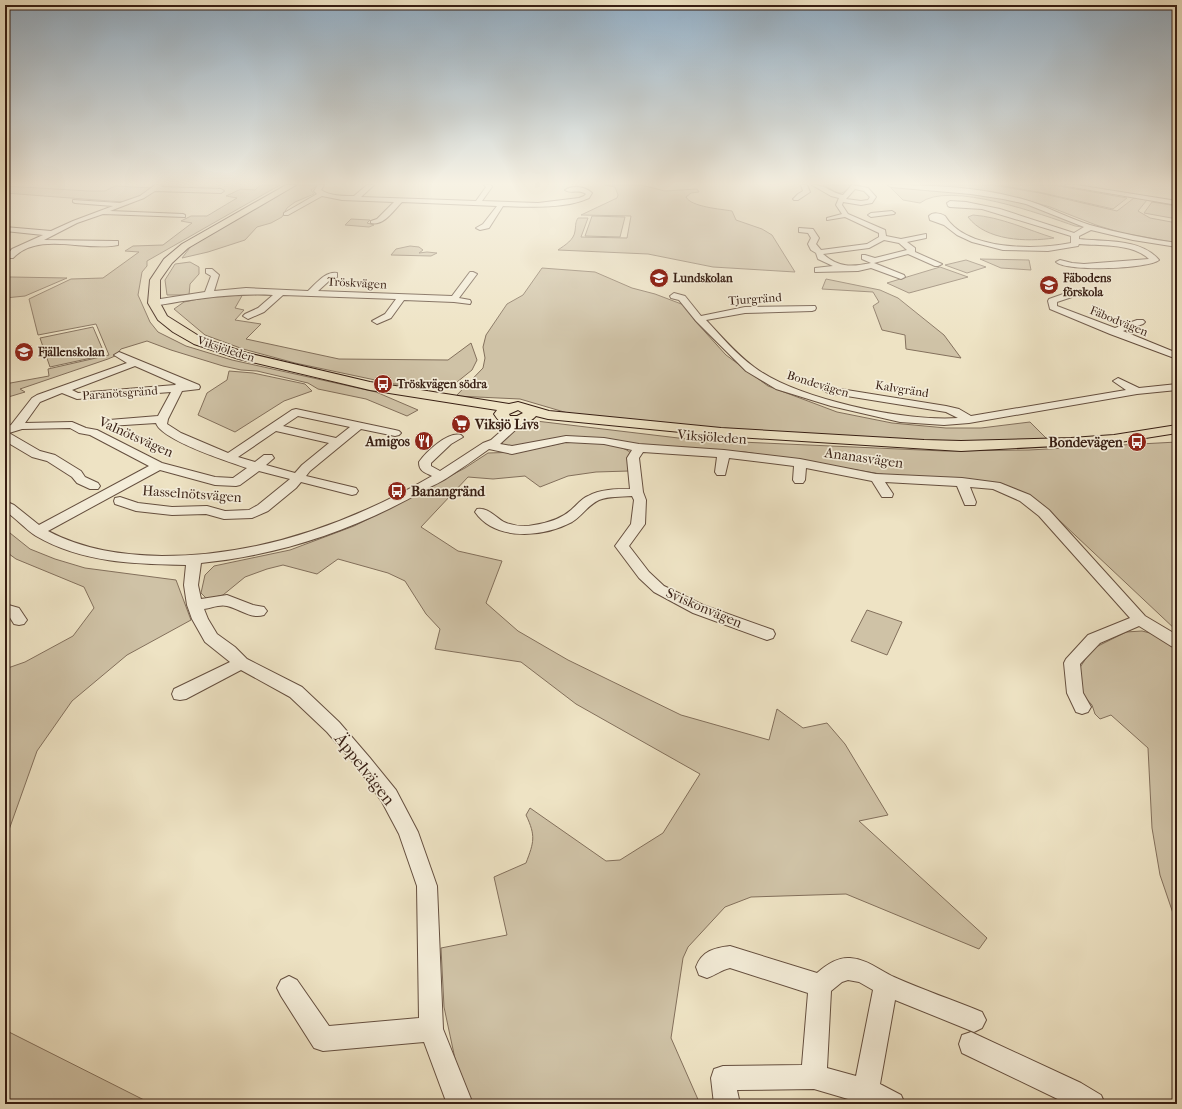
<svg xmlns="http://www.w3.org/2000/svg" width="1182" height="1109" viewBox="0 0 1182 1109" font-family="'IM FELL French Canon',serif">
	<style>
		.green { fill: #cfc2a6; stroke: #83705c }
		.lines { fill: none; stroke-linecap: round; stroke-linejoin: round }
		.minor-casing { stroke: #654f3f; stroke-width: 2 }
		.major-casing { stroke: #371e13; stroke-width: 2 }
		.minor { fill: #f4edd9; fill-rule: evenodd }
		.major { fill: #eee3c4; fill-rule: evenodd }
		.labels { text-anchor: middle; dominant-baseline: central; stroke-width: 3.5; stroke-linejoin: round; paint-order: stroke }
		.far-poi-label { font-size: 12px; font-weight: bold; fill: #371e13; stroke: #f4edd9; text-anchor: start }
		.far-street-label { font-size: 12px; fill: #371e13; stroke: #f4edd9 }
		.poi-label { font-size: 14px; font-weight: bold; fill: #371e13; stroke: #f4edd9; text-anchor: start }
		.street-label { font-size: 14px; fill: #371e13; stroke: #f4edd9 }
		.near-street-label { font-size: 17px; fill: #371e13; stroke: #f4edd9 }
	</style>
	<rect width="100%" height="100%" fill="#eee3c4"/>
	<filter id="stains"><feTurbulence type="fractalNoise" baseFrequency=".005" numOctaves="4"/><feColorMatrix values="0 0 0 0 .2 0 0 0 0 .09 0 0 0 0 .02 0 0 0 .5 -.17"/></filter>
	<radialGradient id="worn" r=".72"><stop offset=".6" stop-color="#630" stop-opacity="0"/><stop offset="1" stop-color="#630" stop-opacity=".3"/></radialGradient>
	<path class="green" d="M261,185h19l-133,76v5l-5,6 -4,23 12,27 8,10 28,14 46,14 144,32 42,18 -11,6 -41,-17 -48,-10 -10,-6 -51,-12 -16,-1 -18,-4 -52,-16 -24,-9 -26,8 -6,7 -7,3 -88,30 5,3 -20,6v-14l44,-8 -1,-7 61,-14 -13,-31 -58,11 -9,-36 42,-20 32,-1 36,-26 -14,-1 8,-5 30,-1 29,-22 -11,-2 10,-5h16l30,-18 -11,-2 15,-7 14,1z
		M297,185h21l-7,5 3,4 -19,8 -8,6 -5,9 -11,6 -14,4 -12,13 -37,12 -26,6 10,-13z
		M605,185h36l24,6 32,-2 2,3 -8,1 -5,4c5,10 35,12 46,14l4,9 26,9 10,6 23,37 -82,-5 -65,-13 -90,-4c7,-5 16,-10 17,-19 1,-6 0,-8 3,-13h10l-7,19 46,1 4,-22 -50,-1 36,-17 1,-3 -3,-8z
		M823,185h29c-14,15 -15,6 -29,0z
		M907,185h86l47,8 77,18 17,-13 13,2 -9,11 12,7 27,5v20l-55,-10 -26,-8 -46,-18 -27,-8z
		M999,185h54l74,13 -14,11 -70,-16z
		M5,186l84,5h16l10,-5 38,2 -13,9 -17,5 -118,-9z
		M893,187l87,7 48,10 55,21 -1,2 -7,-1c-32,-11 -126,-46 -155,-23l-17,-3 -12,-12z
		M1152,202l25,4v13l-33,-6z
		M973,215c28,2 55,15 81,23 -27,4 -68,3 -86,-21z
		M592,216l33,1 -5,20 -35,-1z
		M351,219l19,1 -3,3 7,2 -5,2 -24,-2z
		M410,246l9,1 4,3 -4,3 8,-1 10,1 -6,3 -40,-1 5,-6z
		M980,259l49,1 2,10 -30,-2z
		M966,260l20,7 -19,6 -22,-8z
		M190,262l9,5v7l-9,10 -1,11h-22l-2,-15 10,-16z
		M940,267l28,10 -59,16 -22,-10z
		M542,268l53,4 37,16 23,6 29,11 12,17 30,33 42,31 69,26 55,11 54,5h35l49,-6 17,17 -40,3 -106,-2 -178,-10 -152,-16 -51,-15 -64,-3 27,-28 2,-10 -2,-11 3,-12 21,-31 16,-9z
		M5,277h6l56,1 -42,18 -20,2z
		M826,279l54,11 18,8 46,37 17,23 -55,-9 -1,-14 -23,-5 -9,-24 6,-4 -6,-10 -51,-3z
		M243,294l-8,14 9,2 -9,10 26,4 -15,15 93,20 109,1 23,-17 6,17 -5,10 -20,16 -58,-2 -99,-21 -52,-14 -38,-14 -31,-26 10,-7 25,-5z
		M93,327l12,28 -55,12 -10,-29z
		M229,371l24,2 52,11 7,7 -28,10 -49,31 -37,-17 9,-22 20,-13z
		M536,421l159,19 249,11 85,-1 148,-8v189l-135,-127 -17,-10 -25,-8 -113,-11 -142,-23 -80,-4 -99,-11 -54,10 -9,-2 -2,-5c13,-12 17,-18 35,-19z
		M567,442c17,0 52,-1 65,12l-3,17 -33,1 -28,4 -28,11 -15,-11 -32,3 -25,-2 -47,50 37,24 44,10 -16,42 32,28 50,29 113,55 88,25 8,-31 26,19 24,-5 18,21 43,71 -29,6 128,117 -8,11 -133,-55 -95,3 -26,10 -37,40 -5,11 -12,80 29,66h-227l-12,-17 -17,-80 -3,-59 66,-13 -13,-58 32,-14c8,-21 10,-27 0,-48l4,-7 76,53 14,-1 43,-27 37,-59 -124,-70 -55,-42 -86,-13 5,-20 -14,-15 -21,-33 -17,-8 -50,-14 -21,15 -34,-9 -16,4 -22,8 -22,18 -16,4 -6,-6 4,-18 9,-9 76,-16 64,-24 44,-22 67,-36 23,-15 32,-1z
		M5,529l25,20 25,10 30,9 91,12 15,40 -64,35 -55,46 -35,50 -32,90v-172l20,-7 48,-26 21,-28 -10,-21 -68,-28 -11,-8z
		M867,610l35,12 -15,33 -36,-14z
		M1142,631l8,2 27,14v278l-17,-50 -8,-47 -4,-80 -37,-33 -11,4 -5,-5 -3,-9 -11,-12 -2,-24 13,-20 34,-17z
		M5,1030l147,74h-147z"/>
	<g class="lines">
		<defs>
			<path id="minor" d="M155,185h8l-2,2 60,2 3,2 -3,2 -66,-2 -11,7 -34,13 73,3 2,1v2l-82,-3 -26,9 -33,17 71,1h3v4c-33,7 -79,-14 -105,13h-6l-1,-2 6,-7 31,-14 -38,-4v-4l46,4 22,-10 40,-15 -38,-3 -2,-1v-2l47,3 20,-7z
				M318,185h6l-3,5c9,6 22,6 33,6l13,-11h7l-13,12 115,4 10,-14 -2,-2h7l1,2 -10,14 56,2 41,-5 5,-2 2,-2c-7,-5 -16,0 -21,-4 8,-5 20,-4 27,3l-3,5c-24,11 -59,9 -86,8l-14,22 -9,2 -4,-2 7,-4 14,-18 -95,-4c-9,9 -18,24 -31,21v-2l6,-2 17,-17 -52,-2 -20,-4 -34,19h-4v-2l33,-19 -3,-3z
				M801,185h6l3,7 -12,8h-4l-1,-1 5,-5 5,-3z
				M812,185c15,0 17,7 31,10l9,-10 16,3 8,9 -4,6 -11,2 -18,-3 -1,3 6,9 37,16 1,6 15,3 25,-5v4l-19,4 8,6v4l27,12 -4,2h-3l-27,-12 -34,9 30,12 1,2 -4,2 -30,-11 -13,3 -43,1v-4l18,-2 -15,-7 -2,-6 -5,-3 -3,-6 3,-6 -3,-5 -9,-1v-4l14,1 6,9 -3,6 5,6 46,-6 12,-7v-4l-34,-16 -18,3v-2l15,-4 -6,-9 3,-7 -8,-2zM855,189l9,2 6,6 -2,3 -7,1 -15,-2zM884,240l15,3 8,7 -32,8 -10,-3h-3v4l9,4c-19,4 -32,5 -48,-9l46,-6z
				M888,185c44,0 91,2 134,14 23,6 45,19 68,26 29,8 58,14 87,18v4l-44,-7 -42,-10 -12,6v3c25,3 62,-1 80,21 -11,9 -92,12 -103,2l4,-2 12,3 12,1 65,-5c-17,-16 -48,-13 -70,-15l-1,2 -30,5 -45,-1 -31,-8 -15,-7 -13,-10 -14,-5 -1,-4c4,-4 11,-3 16,0 21,35 91,34 126,27v-7l-89,-27 -32,-2 -2,-1 -1,-3 3,-2 16,1 34,7 74,24 10,-6 -58,-23 -23,-5 -32,-5 -80,-7z
				M1061,185h16l100,16v4z
				M892,211l3,2 -1,1 -23,3 -3,-2 3,-2z
				M206,269h6l7,6 -5,16 32,-3 62,3c8,-7 17,-20 29,-18v4l-7,3 -12,11 134,5 18,-24h3l4,2 -18,24 11,2 1,2 -1,2 -16,-2 -50,-2 -13,18 -14,6 -5,-3 13,-7 11,-15 -113,-4 -19,17 -16,7 -5,-3 2,-2 13,-6 15,-13c-41,-2 -79,4 -119,11l-4,-3 4,-3 51,-8 6,-16 -5,-3z
				M1069,292l4,3 -1,2 -15,5v4l58,22 22,-8h6l2,2 -2,2 -20,7 54,22v6l-67,-25 -60,-25 -2,-8 1,-2z
				M674,293l11,3 16,20 44,-9 70,-1 1,2 -1,2 -3,1 -67,2 -39,7c15,16 30,34 48,47 42,32 151,55 204,51l-12,-6 -118,-19 -5,-3 5,-3 118,19 13,3 12,7 155,-26 -13,-9 5,-3 21,10 38,-4v6l-40,4 -168,29 -25,2 -44,-3 -69,-16 -55,-17 -30,-18 -50,-50 -17,-21 -8,-2 -1,-2z
				M119,352l80,33 1,2 -1,2 -17,2 -14,28 -1,5 14,9 47,20 64,-43 4,-1 99,21 4,1 2,2 -2,2 -4,1 -34,-7 -51,42 -4,5 50,12 2,3 -2,3 -4,1 -51,-13 -5,6 -28,23 -16,7 -28,1 -18,-5 -34,1 -36,-4 -21,-7 -1,-3 1,-3 5,-1 18,6 34,4 35,-1 18,5 24,-1 9,-5 32,-26 -31,-8 -19,14 -4,1 -21,-1 -55,-15 -112,61c36,19 74,24 114,25 97,0 187,-32 270,-80 -8,-4 -13,-5 -13,-14 7,-10 29,-31 42,-27l2,2 -12,7 -20,19v3l9,5 43,-28 8,-3 25,-22 4,-1 6,3 -2,2 -24,22 12,2 54,-10 38,2 35,6 85,6 76,9 76,15 86,4 38,5 30,12 19,15 96,106 32,19v13l-6,-2 -32,-20 -39,17 -20,21 3,29 8,14 -3,5 -6,2 -6,-2 -9,-19 -3,-30 2,-4 22,-24 42,-17 -91,-102 -19,-15 -27,-12 -23,-2 6,15 -1,3h-10l-8,-19 -72,-4 8,12 -1,3h-10l-10,-16 -66,-13 -1,12 -2,3h-8l-2,-3 1,-14 -65,-8 -4,17h-8l-2,-3 2,-15 -74,-5 -4,6 4,34 3,8 -1,24 -16,22 20,26 15,14 39,19 70,25 2,4 -2,4 -6,2 -74,-27 -39,-21 -15,-14 -24,-32 16,-22 3,-24 -2,-4c-11,1 -23,0 -33,4 -11,5 -17,16 -27,22 -28,15 -76,20 -97,-10l2,-3c11,-2 18,8 27,13 9,4 21,5 30,3 13,-2 27,-6 37,-15 6,-5 10,-11 17,-14 12,-7 28,-7 42,-7l-3,-31 5,-8 -28,-6 -38,-2 -54,12 -23,-5c-14,10 -28,20 -42,29 -6,4 -13,7 -19,10 -70,41 -147,67 -227,75l-3,22 3,14 26,-4 26,10 11,2 3,4 -3,4c-14,4 -24,-6 -37,-9 -7,-2 -16,2 -23,3l4,10 9,15 18,13 12,12 55,28 37,35 31,36 26,32 22,42 19,54 6,143 30,75h-26l-23,-62 -101,9 -9,-3 -33,-52 -4,-8 4,-8 8,-4 8,4 32,46 90,-8 -2,-132 -18,-52 -17,-32 -24,-34 -31,-36 -37,-35 -49,-27 -55,29 -6,1 -6,-1 -2,-5 2,-5 56,-27 -25,-20 -13,-23 -5,-14 -3,-20 2,-20c-51,-1 -104,-2 -150,-29 -11,-7 -20,-18 -31,-25v-10l9,4 25,20 110,-59 -59,-31 -11,-2 -9,-5 -48,1 -13,4 31,18 15,4 26,16 4,6 13,6 2,3 -2,3h-8l-13,-6 -5,-6 -25,-16 -15,-4 -27,-16v-14l6,-2 21,-27 5,-3 90,-32 -13,-8zM135,366l41,18 -1,1 -97,8 -6,-3zM171,392l-13,24 -49,4 -6,3 6,3 47,-3c5,17 73,39 91,45l-14,10 -18,-1 -53,-14 -65,-33 -11,-2 -14,-6 -47,1 15,-21 22,-9 15,6zM298,416l52,11 -14,11 -53,-12zM276,431l53,12 -27,22 -7,8 -29,-8 8,-7 -2,-3h-8l-9,7 -17,-5z
				M5,604l14,4 8,12 -3,4 -5,1 -5,-1 -5,-8 -4,-2z
				M730,946l87,27c9,-8 20,-16 33,-15 17,1 29,12 44,19 29,13 59,23 88,35l4,8 -4,8 -8,4 -79,-32 -15,84 21,11 4,9h-40l-51,-15 -77,1 3,14h-26l-3,-26 3,-9 9,-3 79,-1 6,-72 -78,-25c-9,2 -14,7 -23,10l-8,-3 -3,-8c6,-16 18,-19 34,-21zM848,980l11,2 14,8 -17,86 -29,-8 4,-77 11,-9z
				M971,1032l110,51 20,12 4,9h-37l-106,-51 -3,-9 3,-9z"/>
			<path id="major" d="M286,185h10l-108,63 -16,15 -12,17v23l7,13 35,22 45,15 123,29 139,22 9,-2 31,9 172,17 203,12 37,1 110,-3 43,-3 63,-10v8l-63,10 -153,8 -240,-15 -173,-17 -12,-3c-7,8 -23,12 -33,7 -4,-1 -7,-6 -9,-9l3,-4 -127,-20 -131,-31 -45,-15 -21,-12 -15,-12 -10,-17 2,-23 14,-21 18,-15zM518,410l5,3 -6,3h-7l-1,-2z"/>
		</defs>
		<use href="#minor" class="minor-casing"/>
		<use href="#major" class="major-casing"/>
		<use href="#minor" class="minor"/>
		<use href="#major" class="major"/>
	</g>
	<linearGradient id="sky" x2="0" y2="1"><stop stop-color="#91acc2"/><stop offset="0.54" stop-color="#f7f2e4"/><stop offset="1" stop-color="#f7f2e4" stop-opacity="0"/></linearGradient>
	<rect width="1182" height="340" fill="url(#sky)"/>
	<defs>
		<symbol id="school-disc" viewBox="-11 -11 22 22"><circle r="9.5" fill="#8f2418" stroke="#f4edd9"/><path d="M0-5L7-2L0 1L-7-2ZM-4 1L0 2.5L4 1V4Q0 6-4 4Z" fill="#fff"/></symbol>
		<symbol id="bus-disc" viewBox="-11 -11 22 22"><circle r="9.5" fill="#8f2418" stroke="#f4edd9"/><path d="M-5-6H5V4H4V6H2V4H-2V6H-4V4H-5ZM-3.5-4V0h7V-4ZM-3.5 1.2v1.5H-2V1.2ZM2 1.2v1.5H3.5V1.2Z" fill="#fff"/></symbol>
		<symbol id="supermarket-disc" viewBox="-11 -11 22 22"><circle r="9.5" fill="#8f2418" stroke="#f4edd9"/><path d="M-6-5.5h2.5l.6 2H6L4.5 2H-2.5L-4.4-4H-6ZM-1.5 3.2a1.3 1.3 0 1 0 .1 0ZM3 3.2a1.3 1.3 0 1 0 .1 0Z" fill="#fff"/></symbol>
		<symbol id="restaurant-disc" viewBox="-11 -11 22 22"><circle r="9.5" fill="#8f2418" stroke="#f4edd9"/><path d="M-5-6h1v4h1v-4h1v4h1v-4h1v5L-1.5 .5V6h-2V.5L-5-1ZM5-6V6H3V1.5H1.5Q1.5-4 5-6Z" fill="#fff"/></symbol>
	</defs>
	<g fill-rule="evenodd">
		<use href="#school-disc" x="648" y="267" width="22" height="22"/>
		<use href="#school-disc" x="1038" y="274" width="22" height="22"/>
		<use href="#school-disc" x="13" y="341" width="22" height="22"/>
		<use href="#bus-disc" x="372" y="373" width="22" height="22"/>
		<use href="#supermarket-disc" x="450" y="413" width="22" height="22"/>
		<use href="#restaurant-disc" x="413" y="430" width="22" height="22"/>
		<use href="#bus-disc" x="1126" y="431" width="22" height="22"/>
		<use href="#bus-disc" x="386" y="480" width="22" height="22"/>
	</g>
	<g class="labels">
		<g class="far-poi-label">
			<text x="673" y="278">Lundskolan</text>
			<text x="1063" y="278">Fäbodens<tspan x="1063" dy="14">förskola</tspan></text>
			<text x="38" y="352">Fjällenskolan</text>
			<text x="397" y="384">Tröskvägen södra</text>
		</g>
		<g class="far-street-label">
			<text transform="translate(357 283) rotate(3)">Tröskvägen</text>
			<text transform="translate(755 299) rotate(-4)">Tjurgränd</text>
			<text transform="translate(1119 321) rotate(22)">Fäbodvägen</text>
			<text transform="translate(226 349) rotate(18)">Viksjöleden</text>
			<text transform="translate(818 384) rotate(17)">Bondevägen</text>
			<text transform="translate(902 389) rotate(9)">Kalvgränd</text>
			<text transform="translate(120 393) rotate(-4)">Paranötsgränd</text>
		</g>
		<g class="poi-label">
			<text x="475" y="424">Viksjö Livs</text>
			<text x="410" y="441" text-anchor="end">Amigos</text>
			<text x="1123" y="442" text-anchor="end">Bondevägen</text>
			<text x="411" y="491">Banangränd</text>
		</g>
		<g class="street-label">
			<text transform="translate(136 437) rotate(24)">Valnötsvägen</text>
			<text transform="translate(712 437) rotate(4)">Viksjöleden</text>
			<text transform="translate(864 458) rotate(8)">Ananasvägen</text>
			<text transform="translate(192 494) rotate(4)">Hasselnötsvägen</text>
			<text transform="translate(704 608) rotate(23)">Sviskonvägen</text>
		</g>
		<g class="near-street-label">
			<text transform="translate(365 769) rotate(52)">Äppelvägen</text>
		</g>
	</g>
	<rect width="1182" height="1109" fill="none" stroke="#eee3c4" stroke-width="20"/>
	<rect x="6" y="6" width="1170" height="1097" fill="none" stroke="#371e13" stroke-width="2"/>
	<rect x="10" y="10" width="1162" height="1089" fill="none" stroke="#371e13"/>
	<rect width="100%" height="100%" filter="url(#stains)"/>
	<rect width="100%" height="100%" fill="url(#worn)"/>
</svg>
